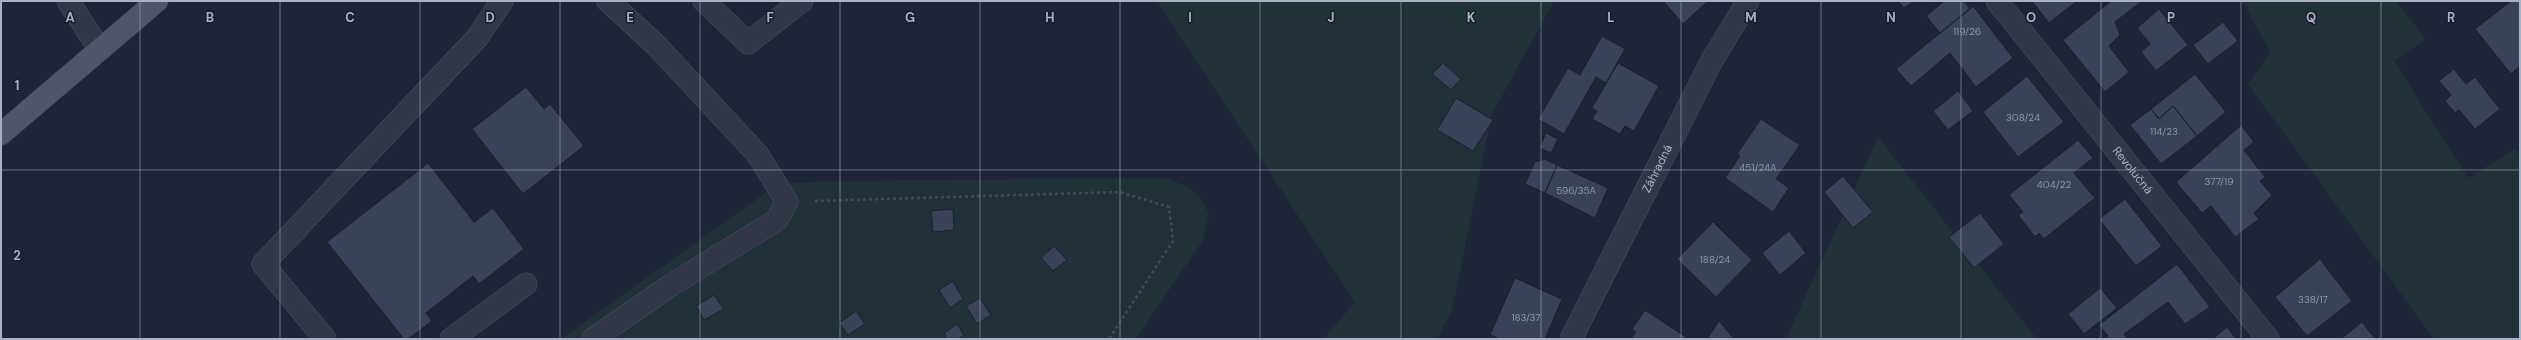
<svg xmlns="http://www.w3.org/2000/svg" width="2521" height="340" viewBox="0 0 2521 340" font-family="'DM Sans',sans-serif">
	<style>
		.green { fill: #203238 }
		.building { fill: #394258; stroke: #191f2d }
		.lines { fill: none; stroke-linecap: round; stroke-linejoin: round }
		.minor-casing { stroke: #4c5262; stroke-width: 23 }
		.major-casing { stroke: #3b4150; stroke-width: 23 }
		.path { stroke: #3d4f55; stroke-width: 2.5; stroke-dasharray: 3 3; stroke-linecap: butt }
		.minor { stroke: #313747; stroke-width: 22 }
		.major { stroke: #4f5668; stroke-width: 22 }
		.grid { fill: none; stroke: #abb1c5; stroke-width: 1; stroke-opacity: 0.55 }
		.labels { text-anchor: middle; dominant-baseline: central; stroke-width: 3; stroke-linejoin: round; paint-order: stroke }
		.number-label { font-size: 10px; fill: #8e95aa }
		.street-label { font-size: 12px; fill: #abb1c5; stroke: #171d2b }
		.grid-label { font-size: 13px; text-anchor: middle; font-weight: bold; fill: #abb1c5; stroke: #171d2b; stroke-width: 3; stroke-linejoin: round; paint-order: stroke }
	</style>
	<rect width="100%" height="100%" fill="#1e2537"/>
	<path class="green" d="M1160,1h394l-62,113 -40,196 -15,29h-114l32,-37 -197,-299z
		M2242,1h154l30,38 -32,22 74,117 47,-29 5,7v183h-86l-186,-255 23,-31z
		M1878,137l159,202h-251z
		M1165,178c25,9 32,11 44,36l-6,26 -67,99h-575l217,-155 56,-3z"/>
	<path class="building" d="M1663,1h45l-25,23z
		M1898,1h16l-10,7z
		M1944,1h20l6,8 -30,24 -14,-17z
		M2032,1h45l-28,22z
		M2111,1h31l-27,21 5,13 -11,11 20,26 -24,20 -42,-52z
		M2511,1h9v65l-9,8 -36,-45z
		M1973,6l40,52 -37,29 -26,-34 -39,33 -15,-17z
		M2159,9l29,36 -32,26 -15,-19 9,-8 -13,-16z
		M2223,22l15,19 -30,23 -15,-19z
		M1602,36l23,13 -19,34 -10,-6 -32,57 -26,-15 30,-51 12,7z
		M1443,63l18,16 -10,11 -19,-16z
		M1618,63l41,23 -25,45 -9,-5 -5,8 -28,-15 5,-8 -5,-3z
		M2454,69l12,15 9,-7 25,32 -25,20 -16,-19 -4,3 -10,-12 6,-6 -12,-14z
		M2195,74l31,38 -29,24 -24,-30 -14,13 -8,-10z
		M2027,76l37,46 -46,35 -35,-45z
		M526,87l18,22 6,-5 34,42 -61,48 -51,-65z
		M1958,91l15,20 -25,19 -15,-19z
		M1456,98l37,22 -20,31 -36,-21z
		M2173,106l24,30 -36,28 -31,-39 21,-16 8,10z
		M1761,119l39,26 -24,34 13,9 -16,24 -48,-34 15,-22 -3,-2z
		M2241,125l13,17 -10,8 21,27 -5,4 12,14 -18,18 5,6 -24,18 -24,-31 -9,7 -26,-31z
		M1546,133l12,6 -7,14 -12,-5z
		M2078,140l15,18 -19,15 21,25 -51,41 -5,-6 -4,4 -17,-22 5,-3 -14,-17z
		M1545,159l12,6 -12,28 -20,-9 10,-22z
		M428,163l46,59 19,-14 31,41 -45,35 -6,-8 -47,37 6,8 -24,18h-4l-77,-97z
		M1557,165l51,23 -13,30 -50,-25z
		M1843,176l30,36 -20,16 -29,-36z
		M2125,199l37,47 -26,20 -37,-47z
		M953,209l1,21 -21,2 -2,-21z
		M1980,213l24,31 -30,24 -25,-31z
		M1713,222l39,38 -36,37 -39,-38z
		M1789,231l17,22 -26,22 -18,-22z
		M1054,246l13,14 -14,11 -12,-13z
		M2320,259l32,42 -45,35 -32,-39z
		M2177,264l33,43 -25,17 -17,-22 -44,32 4,5h-21l1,-3 -9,-11z
		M1515,278l47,21 -17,40h-45l-10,-4z
		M953,281l10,18 -13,9 -11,-18z
		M2100,288l17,20 -33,26 -16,-20z
		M714,295l10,14 -20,11 -8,-14z
		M980,298l11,17 -14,9 -11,-18z
		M1645,310l44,29h-58l5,-7 -4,-3z
		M856,311l9,13 -17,11 -9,-12z
		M1719,321l15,18h-27z
		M2362,322l13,17h-34z
		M957,324l7,11 -5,4h-12l-3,-6z
		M2227,327l9,12h-23z"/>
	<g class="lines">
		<defs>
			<g id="minor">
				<path d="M68,1l32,49"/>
				<path d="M704,1l44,42 54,-42"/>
				<path id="s1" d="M1997,1l271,338"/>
				<path d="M325,339l-62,-75 214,-226 25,-37"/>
				<path d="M451,339l75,-55"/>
				<path d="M593,339l78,-54 106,-65 10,-18 -29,-47 -102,-110 -48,-44"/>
				<path id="s2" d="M1571,339l140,-277 37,-61"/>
			</g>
			<path id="major" d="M1,134l156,-133"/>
		</defs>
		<use href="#minor" class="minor-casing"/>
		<use href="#major" class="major-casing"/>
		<path class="path" d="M815,201l305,-9 49,15 4,34 -64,98"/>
		<use href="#minor" class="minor"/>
		<use href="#major" class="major"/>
	</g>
	<path class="grid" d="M140,1v338M280,1v338M420,1v338M560,1v338M700,1v338M840,1v338M980,1v338M1120,1v338M1260,1v338M1401,1v338M1541,1v338M1681,1v338M1821,1v338M1961,1v338M2101,1v338M2241,1v338M2381,1v338M1,170h2519"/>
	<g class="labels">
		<g class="number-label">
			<text x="1967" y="31">119/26</text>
			<text x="2023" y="117">308/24</text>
			<text x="2164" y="131">114/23</text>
			<text x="1758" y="167">451/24A</text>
			<text x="2219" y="181">377/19</text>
			<text x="2054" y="184">404/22</text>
			<text x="1576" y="190">596/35A</text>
			<text x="1715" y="259">188/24</text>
			<text x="2313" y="299">338/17</text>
			<text x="1526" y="317">183/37</text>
		</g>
		<g class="street-label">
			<text stroke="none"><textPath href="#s2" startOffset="191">Záhradná</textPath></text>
			<text stroke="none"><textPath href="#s1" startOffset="217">Revolučná</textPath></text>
		</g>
	</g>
	<g class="grid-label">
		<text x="70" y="22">A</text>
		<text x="210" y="22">B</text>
		<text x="350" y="22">C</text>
		<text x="490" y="22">D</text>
		<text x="630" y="22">E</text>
		<text x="770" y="22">F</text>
		<text x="910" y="22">G</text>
		<text x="1050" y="22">H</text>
		<text x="1190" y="22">I</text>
		<text x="1331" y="22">J</text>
		<text x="1471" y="22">K</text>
		<text x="1611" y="22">L</text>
		<text x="1751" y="22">M</text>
		<text x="1891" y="22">N</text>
		<text x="2031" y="22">O</text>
		<text x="2171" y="22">P</text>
		<text x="2311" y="22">Q</text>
		<text x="2451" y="22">R</text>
		<text x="17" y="90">1</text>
		<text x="17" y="260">2</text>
	</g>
	<rect width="2521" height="340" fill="none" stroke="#abb1c5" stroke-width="4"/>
</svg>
